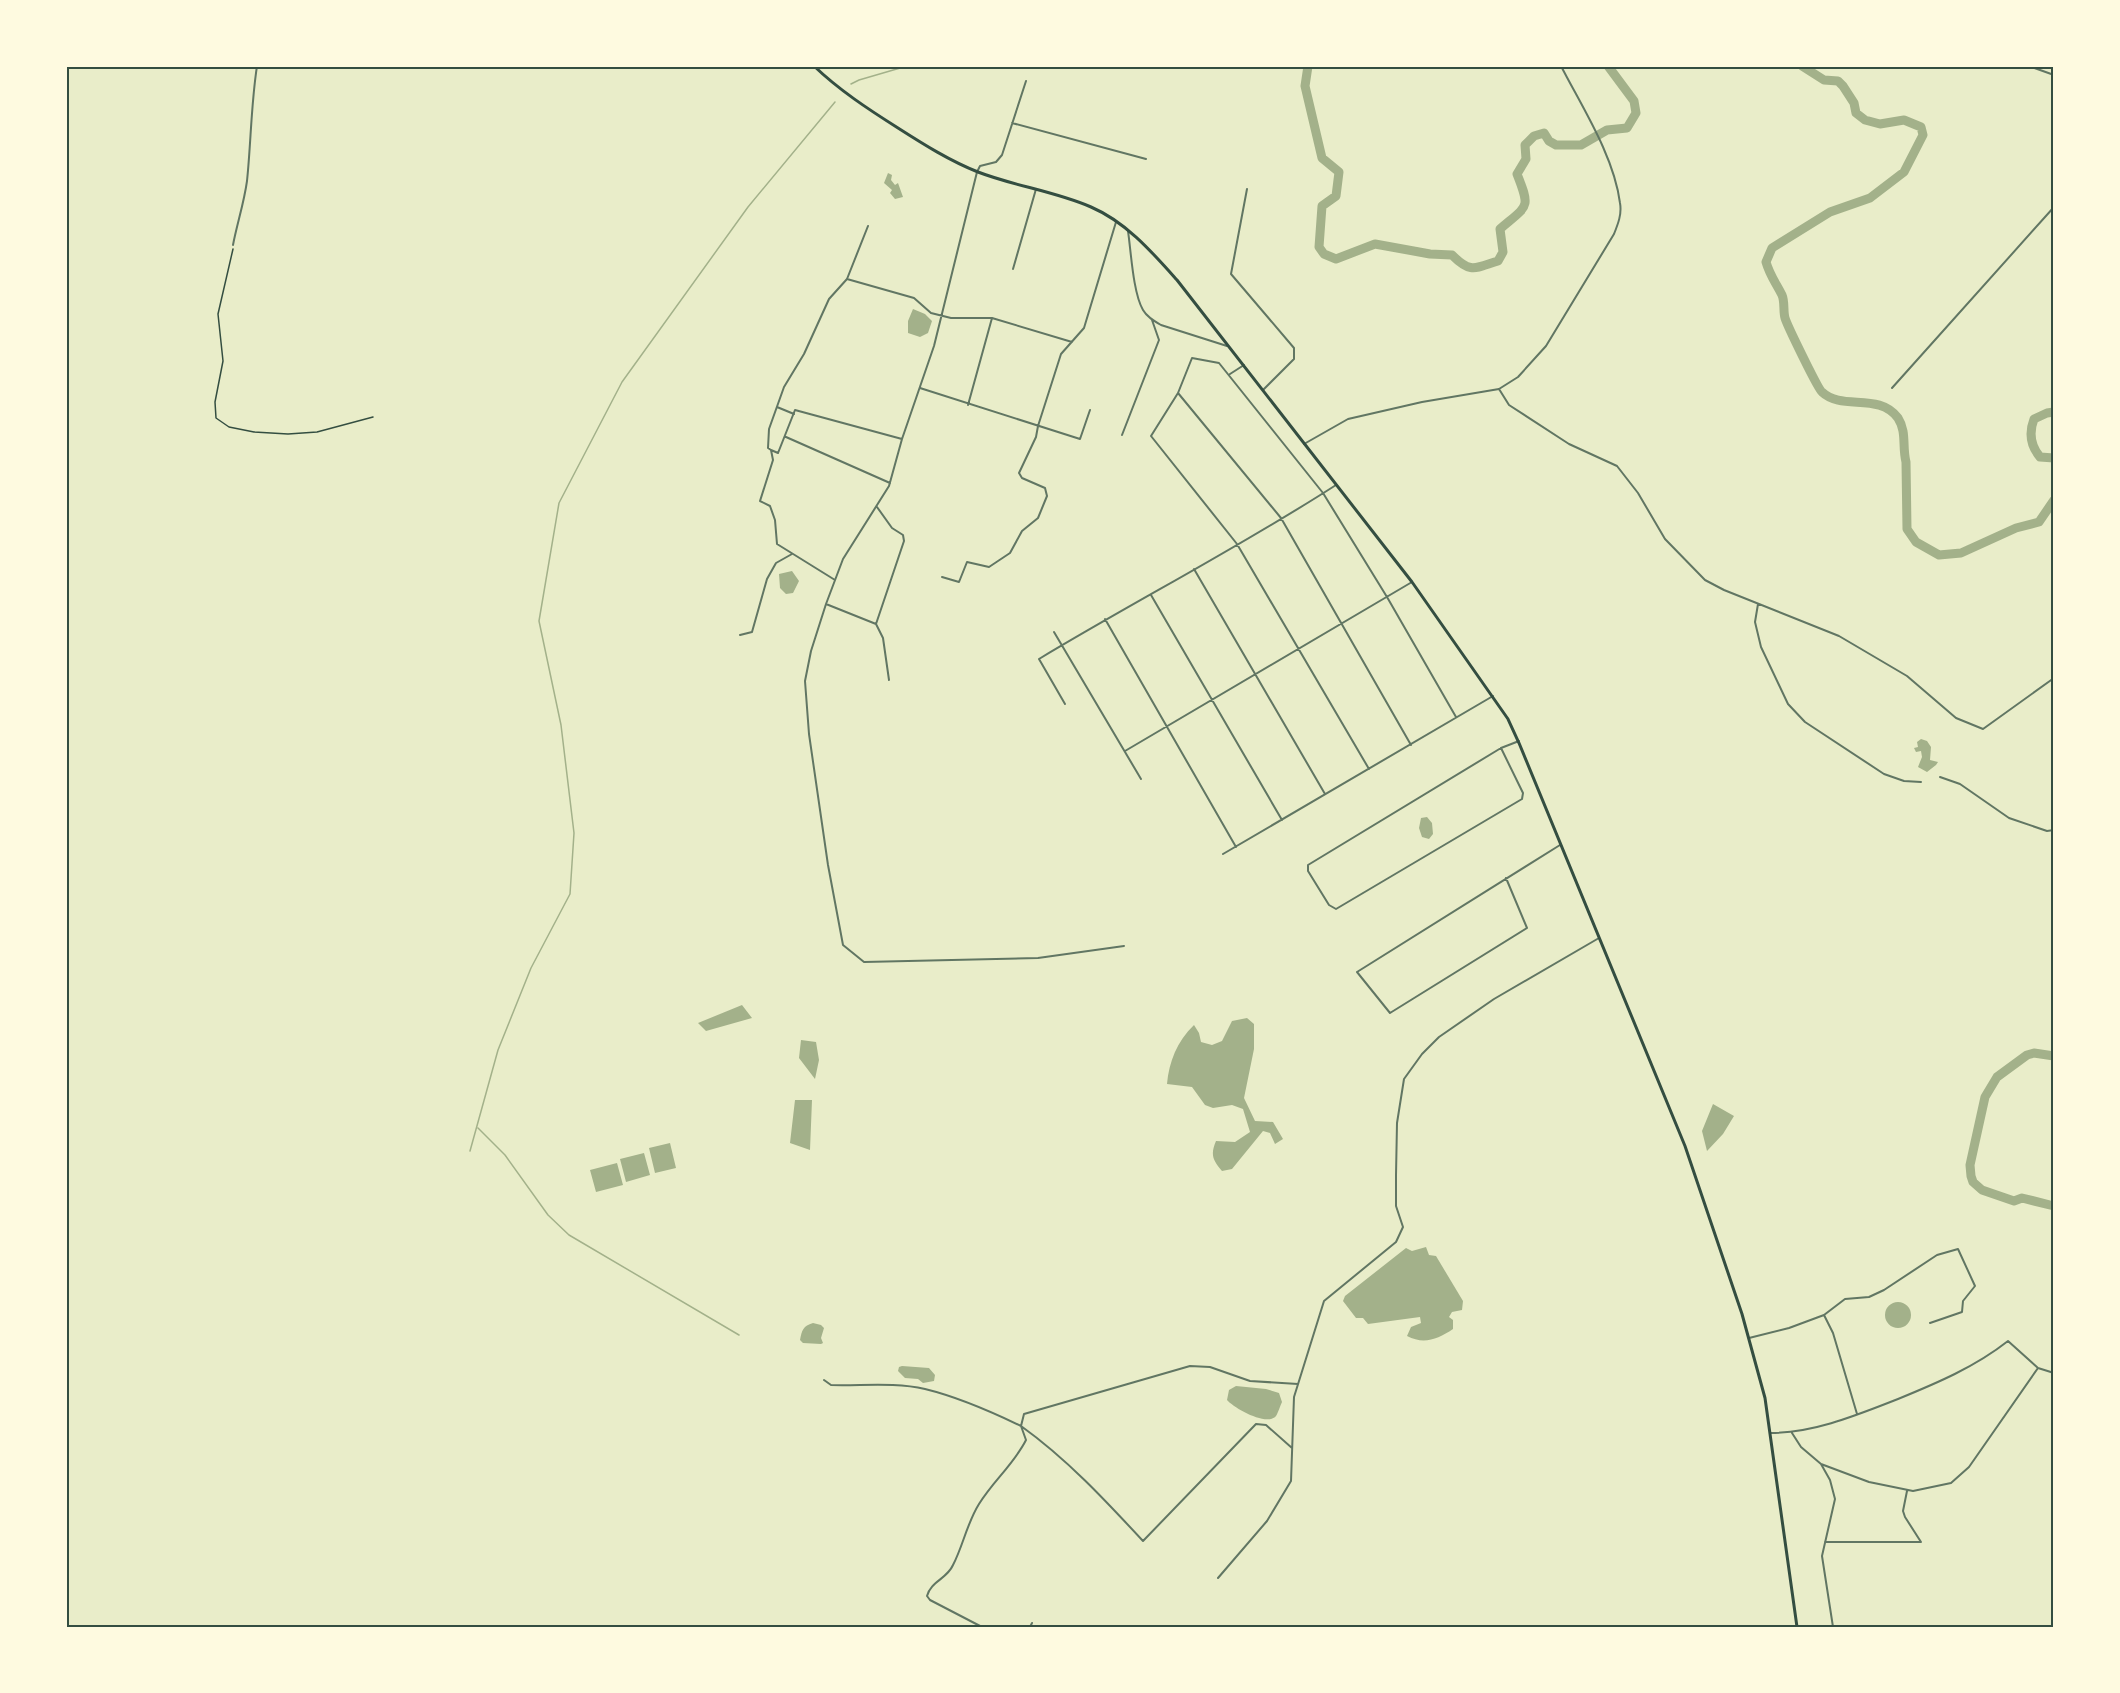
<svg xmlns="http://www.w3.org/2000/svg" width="2120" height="1693" viewBox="0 0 2120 1693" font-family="Overpass,sans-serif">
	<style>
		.water { fill: #a3b18a }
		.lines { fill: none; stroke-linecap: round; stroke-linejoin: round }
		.stream { stroke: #a3b18a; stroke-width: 1.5 }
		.river { stroke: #a3b18a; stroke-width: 9 }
		.path { stroke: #344e41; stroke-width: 1.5 }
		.minor { stroke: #617663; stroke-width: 2 }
		.secondary { stroke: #344e41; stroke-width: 3 }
		.neatline { fill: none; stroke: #344e41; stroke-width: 2 }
	</style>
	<rect width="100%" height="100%" fill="#e9edc9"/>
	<path class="water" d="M888,173l4,2 -1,5 4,5 3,-2 5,14 -8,2 -5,-6 2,-3 -8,-7z
		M913,309l12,5 7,7 -4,12 -8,4 -12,-4v-12z
		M792,571l7,10 -6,12 -7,1 -6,-6 -1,-14z
		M1921,739l6,2 4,6 -1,13 8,2 -2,3 -9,7 -9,-5 4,-10 -1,-6 -5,1 -2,-4 4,-1 -1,-5z
		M1427,817l5,6 1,11 -4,5 -7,-2 -3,-9 2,-10z
		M742,1005l10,13 -46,13 -8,-8z
		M1247,1018l7,6v25l-10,49 11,23 18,1 10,17 -8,5 -5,-11 -7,-2 -31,38 -10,2c-9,-11 -12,-16 -6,-30l19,1 15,-10 -7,-23 -11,-4 -19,3 -8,-3 -13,-18 -25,-3c2,-22 10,-43 27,-59l5,8 2,9 11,3 10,-4 10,-20z
		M801,1040l15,2 3,18 -4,19 -16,-21z
		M795,1100h17l-2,50 -20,-7z
		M1713,1104l21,12 -11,18 -16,17 -5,-20z
		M670,1143l6,25 -21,5 -6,-25z
		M644,1153l6,22 -24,7 -6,-23z
		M617,1163l6,22 -27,7 -6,-22z
		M1426,1247l3,8 7,1 27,45 -1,9 -10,2 -3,5 4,3v9c-15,10 -29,16 -46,7l4,-9 10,-4 -1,-6 -52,7 -5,-6h-7l-13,-17 2,-5 61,-48 6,3z
		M1885 1315a13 13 0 1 1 26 0a13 13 0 1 1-26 0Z
		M813,1323l8,2 3,3 -3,10 2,5 -2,1 -18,-1 -3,-3c2,-10 3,-14 13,-17z
		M902,1366l27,2 6,7 -1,6 -11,2 -5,-4 -13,-1 -7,-7 1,-4z
		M1236,1386l30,3 13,4 3,9c-2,4 -4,11 -6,14 -9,11 -42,-8 -49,-16l2,-10z"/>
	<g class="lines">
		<path class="stream" d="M851,84l8,-4 48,-14
			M478,1128l27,27 43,60 21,20 170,100
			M470,1151l28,-101 33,-82 39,-74 4,-61 -13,-108 -22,-104 20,-118 63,-121 126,-175 87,-105"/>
		<path class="river" d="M1308,66l-3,20 17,72 17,14 -3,24 -14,10 -3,41 5,7 12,5 39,-15 55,10 22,1c19,19 23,13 46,6l5,-9 -3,-23c28,-24 31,-20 17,-55l9,-15 -1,-14 9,-9 10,-3 5,8 7,4h25l26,-15 20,-2 9,-15 -2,-12 -26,-35
			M1802,66l22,14 14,1 5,5 11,17 2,10 9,7 15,4 24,-4 17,7 2,8 -19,37 -34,26 -40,14 -58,36 -6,14c4,14 10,21 16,33 3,7 1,16 3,23 2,7 33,71 37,74 20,19 57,0 76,26 9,14 4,29 8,44l1,67 9,13 23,13 22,-2 55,-25 23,-6 15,-22
			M2054,412l-7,1 -13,6c-5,13 -4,26 6,38l14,1
			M2054,1056l-20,-3 -7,2 -30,22 -12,20 -15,68 1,11 2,6 9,8 32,11 8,-3 32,8"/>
		<path class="path" d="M233,249l-15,65 5,47 -8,41 1,16 13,9 25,5 34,2 29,-2 56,-15"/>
		<path class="minor" d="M2029,66l25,9
			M1026,81l-24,74 -6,7 -16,4 -3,6 -43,174 -32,93 -13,47 -46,73 -17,45 -15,47 -6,30 4,53 19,131 15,80 21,17 174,-4 86,-12
			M1012,123l134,36
			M1247,189l-16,85 63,74v11l-31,31
			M1128,231c3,20 5,62 15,79 4,7 11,11 18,15l66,21
			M233,245c4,-21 11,-42 14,-64 4,-38 4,-77 10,-115
			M1013,269l23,-80
			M847,279l67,19 17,15 20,5h41l80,24
			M1230,374l14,-9
			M920,388l160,51 10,-29
			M1892,388l162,-181
			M1499,389l10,16 60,39 48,22 21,27 27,46 40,41 19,10 115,46 68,40 49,42 27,11 71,-51
			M1178,393l103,125 130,227
			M968,405l24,-87
			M777,407l17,7
			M1122,435l37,-95 -7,-20
			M786,437l104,46
			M1304,444l44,-25 74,-17 77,-13 19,-12 28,-31 68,-112c4,-10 8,-20 6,-31 -6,-47 -38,-96 -59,-137
			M771,450l7,3 17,-43 107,29
			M877,507l15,21 11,7 1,6 -28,83 7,14 6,42
			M1194,569l131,225
			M942,577l17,5 8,-20 22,5 21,-14 12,-22 16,-13 9,-22 -2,-8 -23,-10 -3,-5 17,-36 2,-11 23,-72 23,-26 32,-106
			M835,580l-58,-36 -2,-24 -5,-14 -10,-5 13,-41 -2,-10 -3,-2 1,-19 15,-42 20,-33 25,-55 18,-20 21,-53
			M1151,595l131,225
			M826,604l50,20
			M1758,604l-3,18 6,25 27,57 17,18 79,52 20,7 17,1
			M1105,619l131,228
			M1054,632l87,147
			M740,635l12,-3 15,-53 9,-16 16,-9
			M1065,704l-26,-45c98,-59 201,-112 297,-174
			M1501,748l22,45 -1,6 -186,110 -7,-4 -21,-34v-6l193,-117 18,-7
			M1125,751l287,-169
			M1369,769l-132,-225 -86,-108 27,-43 14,-35 27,5 104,130 64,104 69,120
			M1940,777l20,7 49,34 38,13 7,-1
			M1223,854l270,-158
			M1506,878l21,50 -137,85 -33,-41 203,-127
			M1824,1315l21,-16 24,-2 15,-7 53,-35 21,-6 17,37 -12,15 -1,11 -32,11
			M1749,1338l40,-10 35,-13 9,18 24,81
			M824,1380l7,5c30,1 64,-3 94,4 33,8 65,22 96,37l5,14c-12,24 -33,41 -47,64 -12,19 -16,42 -26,61 -6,14 -22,16 -26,31l3,4 52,27
			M1770,1433c44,0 87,-18 128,-34 39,-16 77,-32 110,-58l30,27 16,5
			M1792,1433l9,14 20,17 48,18 44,9 38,-8 18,-16 69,-99
			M1292,1448l-26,-23 -10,-1 -113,117c-38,-41 -76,-82 -122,-115l3,-12 166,-48 20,1 40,14 48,3
			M1821,1464l9,16 5,19 -13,57 11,71
			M1825,1542h96l-16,-25 -2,-6 4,-20
			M1218,1578l49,-57 24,-40 3,-84 30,-96 72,-59 7,-15 -7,-21v-31l1,-52 7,-44 18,-25 17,-17 55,-38 105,-61
			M1030,1627l2,-4"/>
		<path class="secondary" d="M814,66c25,24 54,43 84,62 25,16 52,33 80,44 36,14 76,19 113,35 35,15 61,45 86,73l235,302 96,137 11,24 166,403 57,168 23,84 32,229"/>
	</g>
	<rect width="2120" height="1693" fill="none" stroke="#fefae0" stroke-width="135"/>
	<rect x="68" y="68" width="1984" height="1558" class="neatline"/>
</svg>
